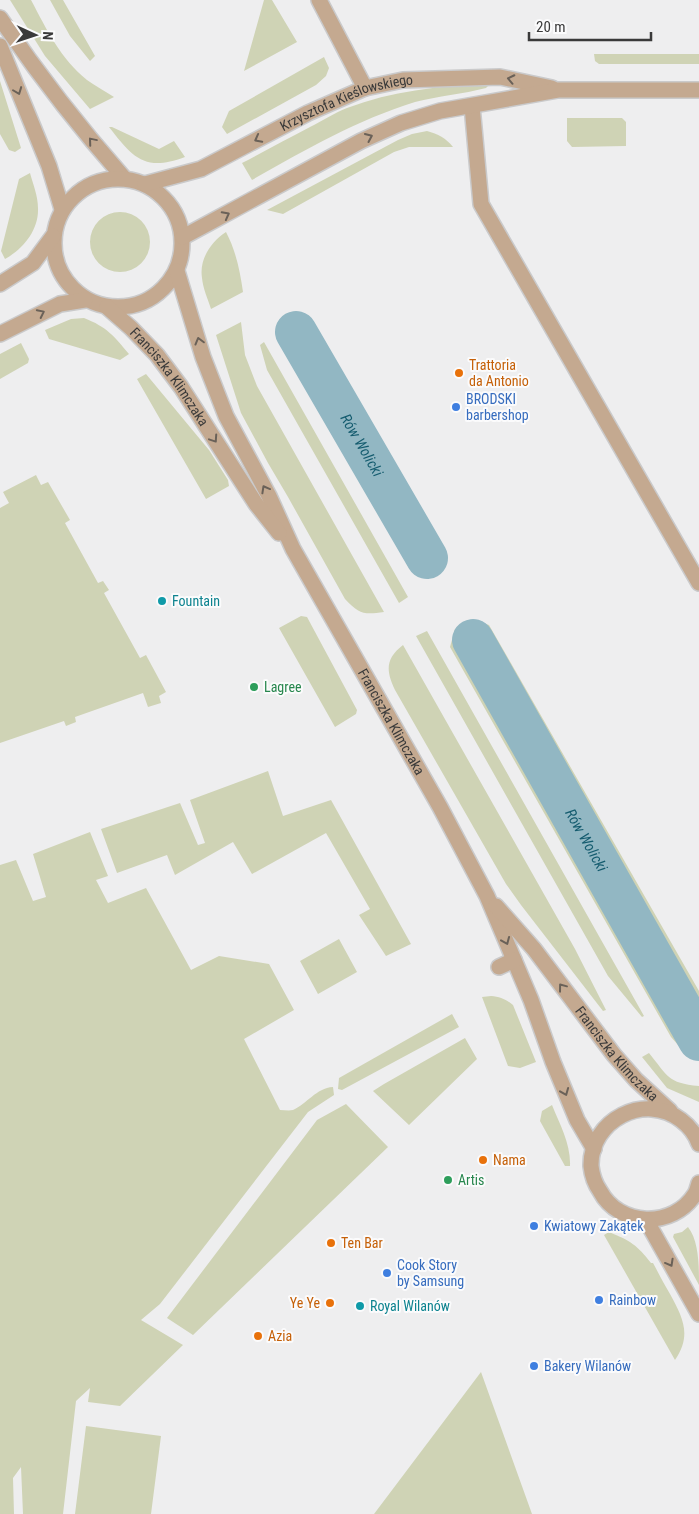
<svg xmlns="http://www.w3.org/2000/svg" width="699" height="1514" viewBox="0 0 699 1514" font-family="'Roboto Condensed',sans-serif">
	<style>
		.green { fill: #cfd3b5 }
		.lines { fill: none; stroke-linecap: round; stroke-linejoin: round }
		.canal { stroke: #92b7c3; stroke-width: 42 }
		.minor-casing { stroke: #cacacb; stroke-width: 18 }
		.minor { stroke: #c4a990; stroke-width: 15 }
		.oneway { stroke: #6a6158 }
		.food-dot { fill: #e8710a; stroke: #fbfbfc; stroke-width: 2 }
		.shop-dot { fill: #3f7fe0; stroke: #fbfbfc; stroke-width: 2 }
		.culture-dot { fill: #0f9aa8; stroke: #fbfbfc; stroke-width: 2 }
		.leisure-dot { fill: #2e9e5b; stroke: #fbfbfc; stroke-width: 2 }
		.labels { text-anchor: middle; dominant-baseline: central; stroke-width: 4; stroke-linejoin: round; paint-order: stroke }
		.street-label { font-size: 14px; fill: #3a3a3a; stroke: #fbfbfc }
		.food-label { font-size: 14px; fill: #c56008; stroke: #fbfbfc; text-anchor: start }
		.shop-label { font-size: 14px; fill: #366cbe; stroke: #fbfbfc; text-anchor: start }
		.culture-label { font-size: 14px; fill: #0d838f; stroke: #fbfbfc; text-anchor: start }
		.leisure-label { font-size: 14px; fill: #27864d; stroke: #fbfbfc; text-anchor: start }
		.water-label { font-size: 15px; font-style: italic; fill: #155c6f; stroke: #fbfbfc }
	</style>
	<rect width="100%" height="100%" fill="#eeeeef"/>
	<path class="green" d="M10,0h21c16,30 29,58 56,80 8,6 18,11 27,17l-24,12 -45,-53z
		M50,0h13l32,56 -5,5 -20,-25z
		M264,0h8l25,42 -53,29z
		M594,54h105v10h-100l-4,-3z
		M324,57l5,11 -3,8 -10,9 -89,49 -5,-7 7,-16z
		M0,81l21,67 -6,4 -6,-2 -9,-16z
		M485,84l3,2 -2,2c-23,6 -48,8 -71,14 -58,18 -110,48 -163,78l-10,-17c23,-12 45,-24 68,-36 12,-6 24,-14 37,-19 45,-17 91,-22 138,-24z
		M567,118h55l4,4v24l-54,1 -5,-6z
		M109,127h3l47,22 15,-8 11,16c-40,15 -52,1 -76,-30z
		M427,131c11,3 19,7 26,16h-44l-15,5 -111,62 -16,-4 131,-70 14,-6z
		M30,173c3,11 8,23 8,35 1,22 -15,41 -33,51l-4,-8 18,-72z
		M90 242a30 30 0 1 1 60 0a30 30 0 1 1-60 0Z
		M226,232c10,19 14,39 17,60l-32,17c-3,-10 -8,-20 -9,-31 -3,-19 9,-36 24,-46z
		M84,318c23,9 30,18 45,36l-9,6 -71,-21 -4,-9 26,-11z
		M241,322l4,33 12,31 127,226c-20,3 -25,2 -39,-13l-57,-102 -20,-34 -27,-50 -25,-78z
		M264,342l144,255 -9,6 -132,-233 -7,-25z
		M21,343l8,16 -1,4 -28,16v-25z
		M146,374l63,76 19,30 1,6 -23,13 -69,-120z
		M36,475l5,10 7,-3 22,38 -5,3 33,60 5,-2 6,9 -5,3 36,65 6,-3 20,37 -7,4 2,7 -13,4 -5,-14 -68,24 1,5 -10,4 -2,-5 -64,22v-235l9,-5 -6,-11z
		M301,616l6,1 50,93 -1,4 -21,13 -56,-99z
		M474,620l15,5 210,366v66l-13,-3 -15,-17 -221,-390 5,-18z
		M427,631l217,385 -2,1 -34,-41 -192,-340z
		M403,645l172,304 31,61 -3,1 -82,-106 -15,-21 -111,-194c-9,-19 -10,-31 8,-45z
		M268,771l15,45 48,-16 80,144 -25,12 -27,-41 11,-6 -44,-76 -74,41 -19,-32 -58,33 -8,-20 -50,18 -16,-44 79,-26 18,42 7,-2 -15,-43z
		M90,832l18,44 -12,4 12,23 38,-15 45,82 28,-14 50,8 25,46 -50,29 36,71c4,0 9,1 13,0 14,-6 23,-22 40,-23l1,8 -26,17 -148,192 -19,16 42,25 -63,61 -32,-4 2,-14 -14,13 -13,113h-40l-2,-47 -8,11 1,36h-14v-649l16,-5 17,41 13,-4 -13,-43z
		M339,939l18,33 -39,22 -18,-33z
		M491,996c9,1 15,3 22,9l23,57 -16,6 -12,-2 -26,-69z
		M452,1014l7,13 -117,63 -4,-1 1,-11z
		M465,1038l12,21 -68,66 -36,-34 11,-7z
		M649,1053c19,23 18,30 50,33v16l-32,-14 -25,-31z
		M346,1104l42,43 -195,188 -26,-17 150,-198z
		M552,1105c8,20 19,39 18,61h-5l-25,-45 2,-10z
		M688,1227c11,14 11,39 11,58l-26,-48 1,-3 8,-2z
		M609,1232c22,9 28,13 42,31h2c6,11 11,21 17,31 13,24 22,41 5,66l-71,-125z
		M481,1372l51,142h-158z
		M86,1426l75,10 -10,78h-76z"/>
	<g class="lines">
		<g class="canal">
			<path id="s1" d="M296,332l131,226"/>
			<path id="s2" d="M473,640l226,400"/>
		</g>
		<defs>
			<g id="minor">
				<path d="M319,0l46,88"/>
				<path d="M0,18c38,56 79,109 124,160"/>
				<path d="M0,46l49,120 13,43"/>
				<path d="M472,106l9,98 218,379"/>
				<circle cx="118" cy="243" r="64"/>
				<path id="s3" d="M145,184l56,-15 107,-56 57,-25 38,-8 97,-3 52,11"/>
				<path d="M183,237l178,-96 40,-18 39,-12 118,-21h141"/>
				<path id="s4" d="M177,271l26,86 23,59 43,80 24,53 147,258 47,89 44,104 22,62 24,58 17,29"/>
				<path d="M0,284l33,-21 20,-27"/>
				<path id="s5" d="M107,307l24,21 26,27 24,32 75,117 23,29"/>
				<path d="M0,334l60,-30 25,-4"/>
				<path id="s6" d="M496,906l38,43 80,106 22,25 34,31"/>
				<path d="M499,967l15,-7"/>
				<path d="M699,1144c-3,-9 -10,-18 -18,-24 -36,-28 -91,0 -90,46 1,9 4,18 9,25 19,36 73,38 95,3 2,-3 3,-8 4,-11"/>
				<path d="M646,1220l53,94"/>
			</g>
		</defs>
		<use href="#minor" class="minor-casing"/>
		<use href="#minor" class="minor"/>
	</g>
	<defs><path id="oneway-chevron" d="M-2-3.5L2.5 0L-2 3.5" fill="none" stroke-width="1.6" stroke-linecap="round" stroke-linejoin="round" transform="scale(1.25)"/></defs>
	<g class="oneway">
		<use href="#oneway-chevron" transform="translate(511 79) rotate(-168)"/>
		<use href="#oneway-chevron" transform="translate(18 91) rotate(69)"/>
		<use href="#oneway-chevron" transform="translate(369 137) rotate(-24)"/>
		<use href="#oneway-chevron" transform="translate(258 139) rotate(152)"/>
		<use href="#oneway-chevron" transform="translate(92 141) rotate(-130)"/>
		<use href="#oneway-chevron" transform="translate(226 215) rotate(-28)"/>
		<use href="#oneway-chevron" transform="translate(41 313) rotate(-26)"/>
		<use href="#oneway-chevron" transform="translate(199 341) rotate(-105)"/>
		<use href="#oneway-chevron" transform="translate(214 439) rotate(56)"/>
		<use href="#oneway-chevron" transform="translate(265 489) rotate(-119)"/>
		<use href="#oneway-chevron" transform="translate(506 941) rotate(67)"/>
		<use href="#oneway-chevron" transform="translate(562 987) rotate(-127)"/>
		<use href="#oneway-chevron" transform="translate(565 1092) rotate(68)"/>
		<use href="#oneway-chevron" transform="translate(670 1263) rotate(61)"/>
	</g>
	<g class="food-dot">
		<circle cx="459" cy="373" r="5"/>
		<circle cx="483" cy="1160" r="5"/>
		<circle cx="331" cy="1243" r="5"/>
		<circle cx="330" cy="1303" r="5"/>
		<circle cx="258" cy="1336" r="5"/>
	</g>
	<g class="shop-dot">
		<circle cx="456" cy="407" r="5"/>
		<circle cx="534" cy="1226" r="5"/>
		<circle cx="387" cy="1273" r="5"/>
		<circle cx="599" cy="1300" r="5"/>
		<circle cx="534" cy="1366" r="5"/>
	</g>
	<g class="culture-dot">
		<circle cx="162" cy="601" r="5"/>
		<circle cx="360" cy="1306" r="5"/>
	</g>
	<g class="leisure-dot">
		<circle cx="254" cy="687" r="5"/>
		<circle cx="448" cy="1180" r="5"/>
	</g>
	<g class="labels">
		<g class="street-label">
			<text stroke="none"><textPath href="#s3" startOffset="219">Krzysztofa Kieślowskiego</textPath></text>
			<text stroke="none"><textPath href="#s5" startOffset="94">Franciszka Klimczaka</textPath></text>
			<text stroke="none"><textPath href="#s4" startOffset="501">Franciszka Klimczaka</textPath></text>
			<text stroke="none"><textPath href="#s6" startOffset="191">Franciszka Klimczaka</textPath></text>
		</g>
		<g class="food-label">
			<text x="469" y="365">Trattoria<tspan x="469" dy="16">da Antonio</tspan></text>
			<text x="493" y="1160">Nama</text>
			<text x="341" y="1243">Ten Bar</text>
			<text x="320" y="1303" text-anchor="end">Ye Ye</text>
			<text x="268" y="1336">Azia</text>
		</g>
		<g class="shop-label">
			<text x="466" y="399">BRODSKI<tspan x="466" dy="16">barbershop</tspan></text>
			<text x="544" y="1226">Kwiatowy Zakątek</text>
			<text x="397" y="1265">Cook Story<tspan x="397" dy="16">by Samsung</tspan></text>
			<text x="609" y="1300">Rainbow</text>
			<text x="544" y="1366">Bakery Wilanów</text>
		</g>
		<g class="culture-label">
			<text x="172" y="601">Fountain</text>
			<text x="370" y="1306">Royal Wilanów</text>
		</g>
		<g class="leisure-label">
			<text x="264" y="687">Lagree</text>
			<text x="458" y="1180">Artis</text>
		</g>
		<g class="water-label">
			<text stroke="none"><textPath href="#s1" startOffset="131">Rów Wolicki</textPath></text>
			<text stroke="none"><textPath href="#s2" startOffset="230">Rów Wolicki</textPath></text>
		</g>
	</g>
	<g transform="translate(35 35) rotate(93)" stroke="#fbfbfc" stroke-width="4" paint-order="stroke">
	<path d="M0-4L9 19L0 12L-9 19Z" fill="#3a3a3a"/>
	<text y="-8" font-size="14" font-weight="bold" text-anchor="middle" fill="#3a3a3a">N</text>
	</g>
	<path d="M529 32v8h122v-8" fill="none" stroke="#3a3a3a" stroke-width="2.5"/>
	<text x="536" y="32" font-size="15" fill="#3a3a3a" stroke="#fbfbfc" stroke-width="4" paint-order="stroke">20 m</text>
</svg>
